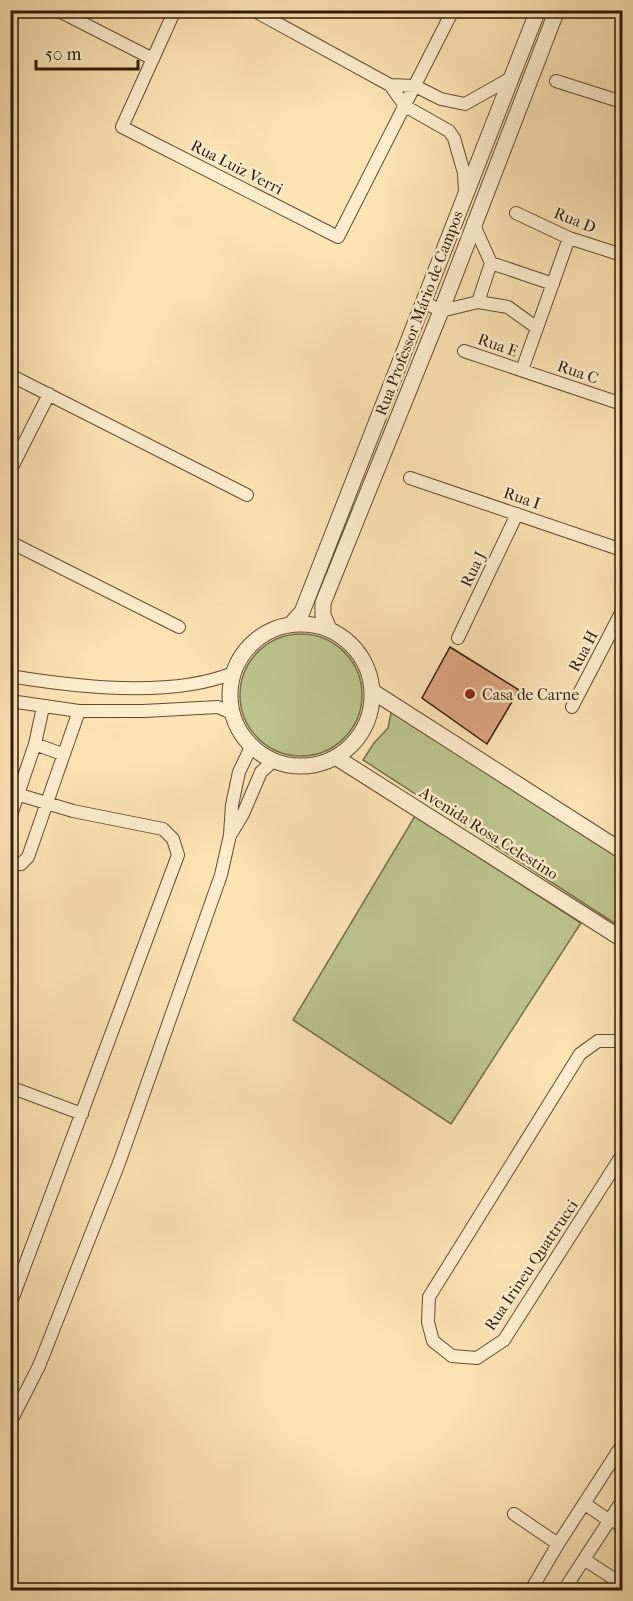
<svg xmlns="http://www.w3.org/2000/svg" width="633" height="1601" viewBox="0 0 633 1601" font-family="'IM FELL French Canon',serif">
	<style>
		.green { fill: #bdc48e; stroke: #766f4a; stroke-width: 1.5 }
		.building { fill: #dea581; stroke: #301a07; stroke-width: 1.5 }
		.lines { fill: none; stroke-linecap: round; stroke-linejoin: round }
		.service-casing { stroke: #634c32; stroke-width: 8 }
		.minor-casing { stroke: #634c32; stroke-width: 14 }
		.tertiary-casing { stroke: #634c32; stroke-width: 17 }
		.service { stroke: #fdedce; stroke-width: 6 }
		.minor { stroke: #fdedce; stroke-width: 12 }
		.tertiary { stroke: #fdedce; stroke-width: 15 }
		.poi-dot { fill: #8f2418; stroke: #fdedce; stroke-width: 2 }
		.labels { text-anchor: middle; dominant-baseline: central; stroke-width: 5; stroke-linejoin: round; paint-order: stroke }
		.street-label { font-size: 16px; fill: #301a07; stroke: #fdedce }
		.poi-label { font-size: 16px; fill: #301a07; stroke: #fdedce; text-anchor: start }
	</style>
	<rect width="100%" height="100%" fill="#fce3b4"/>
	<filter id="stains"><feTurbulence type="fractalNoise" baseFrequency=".00333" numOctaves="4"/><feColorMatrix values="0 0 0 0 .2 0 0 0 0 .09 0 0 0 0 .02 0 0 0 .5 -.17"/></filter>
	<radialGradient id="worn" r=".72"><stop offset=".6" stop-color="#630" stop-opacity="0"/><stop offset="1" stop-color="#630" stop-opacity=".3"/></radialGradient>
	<path class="green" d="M240 695a61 61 0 1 1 122 0a61 61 0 1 1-122 0Z
		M392,708l230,151v69l-259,-168 11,-17 14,-15z
		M415,816l166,107 -130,201 -158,-104z"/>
	<path class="building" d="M450,647l69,43 -32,54 -65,-46z"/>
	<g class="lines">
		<defs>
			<path id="service" d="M610,1521l12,10"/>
			<path id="minor" d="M57,10l96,49
				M175,10l-53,117 216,110 115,-227
				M253,10l137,75 25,1 26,13 24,5 46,-26
				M556,81l66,21
				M390,85l15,21 44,25 5,7 10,35 1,21
				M516,213l53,25 53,17
				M491,263l62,21
				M424,302l17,9 37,-9 13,-39 -18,-40
				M478,302l30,5 29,21
				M464,351l158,53
				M522,370l47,-132
				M10,375l237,120
				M10,471l39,-77
				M410,478l212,72
				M10,542l169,85
				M458,638l59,-124
				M10,676c65,11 162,22 223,-3
				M10,701l69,10h65l74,-4 14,6
				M572,707l50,-96
				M35,744l27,10
				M10,792l63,19 90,18 10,10 5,16 -168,450
				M10,818l25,-74 8,-37
				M231,834l12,-20 18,-42 12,-11
				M10,865l11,-1 7,-7 51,-146
				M622,1041h-24l-18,13 -151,243 -1,25 5,19 19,15 25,2 27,-18 118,-185
				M10,1087l72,27
				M10,1423l29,-57 80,-203 102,-288 9,-40 2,-30 7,-33 12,-25
				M585,1504l25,17
				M514,1514l44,30
				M585,1560l37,24
				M531,1590l27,-46 64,-99
				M564,1590l58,-89"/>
			<path id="tertiary" d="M230 695a71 71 0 1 1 142 0a71 71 0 1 1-142 0Z
				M290,625l12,-13 236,-602
				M329,629l-6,-14v-12l118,-292 116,-301
				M372,691l250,160
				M337,758l285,181"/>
		</defs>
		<use href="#service" class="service-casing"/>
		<use href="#minor" class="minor-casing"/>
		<use href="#tertiary" class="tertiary-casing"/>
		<use href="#service" class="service"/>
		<use href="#minor" class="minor"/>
		<use href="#tertiary" class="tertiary"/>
	</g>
	<circle class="poi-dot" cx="470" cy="694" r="6"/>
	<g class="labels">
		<g class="street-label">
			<text transform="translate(237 167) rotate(27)">Rua Luiz Verri</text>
			<text transform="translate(575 220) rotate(22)">Rua D</text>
			<text transform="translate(419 313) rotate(-69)">Rua Professor Mário de Campos</text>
			<text transform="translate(498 345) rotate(19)">Rua E</text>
			<text transform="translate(578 372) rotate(19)">Rua C</text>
			<text transform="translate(522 498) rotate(19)">Rua I</text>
			<text transform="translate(473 569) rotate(-64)">Rua J</text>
			<text transform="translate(583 651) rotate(-62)">Rua H</text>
			<text transform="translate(489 833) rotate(32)">Avenida Rosa Celestino</text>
			<text transform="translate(531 1265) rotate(-56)">Rua Irineu Quattrucci</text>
		</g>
		<g class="poi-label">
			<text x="482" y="694">Casa de Carne</text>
		</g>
	</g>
	<rect width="633" height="1601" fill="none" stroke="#fce3b4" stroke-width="36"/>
	<rect x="12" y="12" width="609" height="1577" fill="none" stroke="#301a07" stroke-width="3"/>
	<rect x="18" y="18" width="597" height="1565" fill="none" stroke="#301a07" stroke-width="1.5"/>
	<path d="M36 60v9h102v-9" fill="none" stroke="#301a07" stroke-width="3"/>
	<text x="45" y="60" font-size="18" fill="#301a07" stroke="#fdedce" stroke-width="4.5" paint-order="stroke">50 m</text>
	<rect width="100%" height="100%" filter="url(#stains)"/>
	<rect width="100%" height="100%" fill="url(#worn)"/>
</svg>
